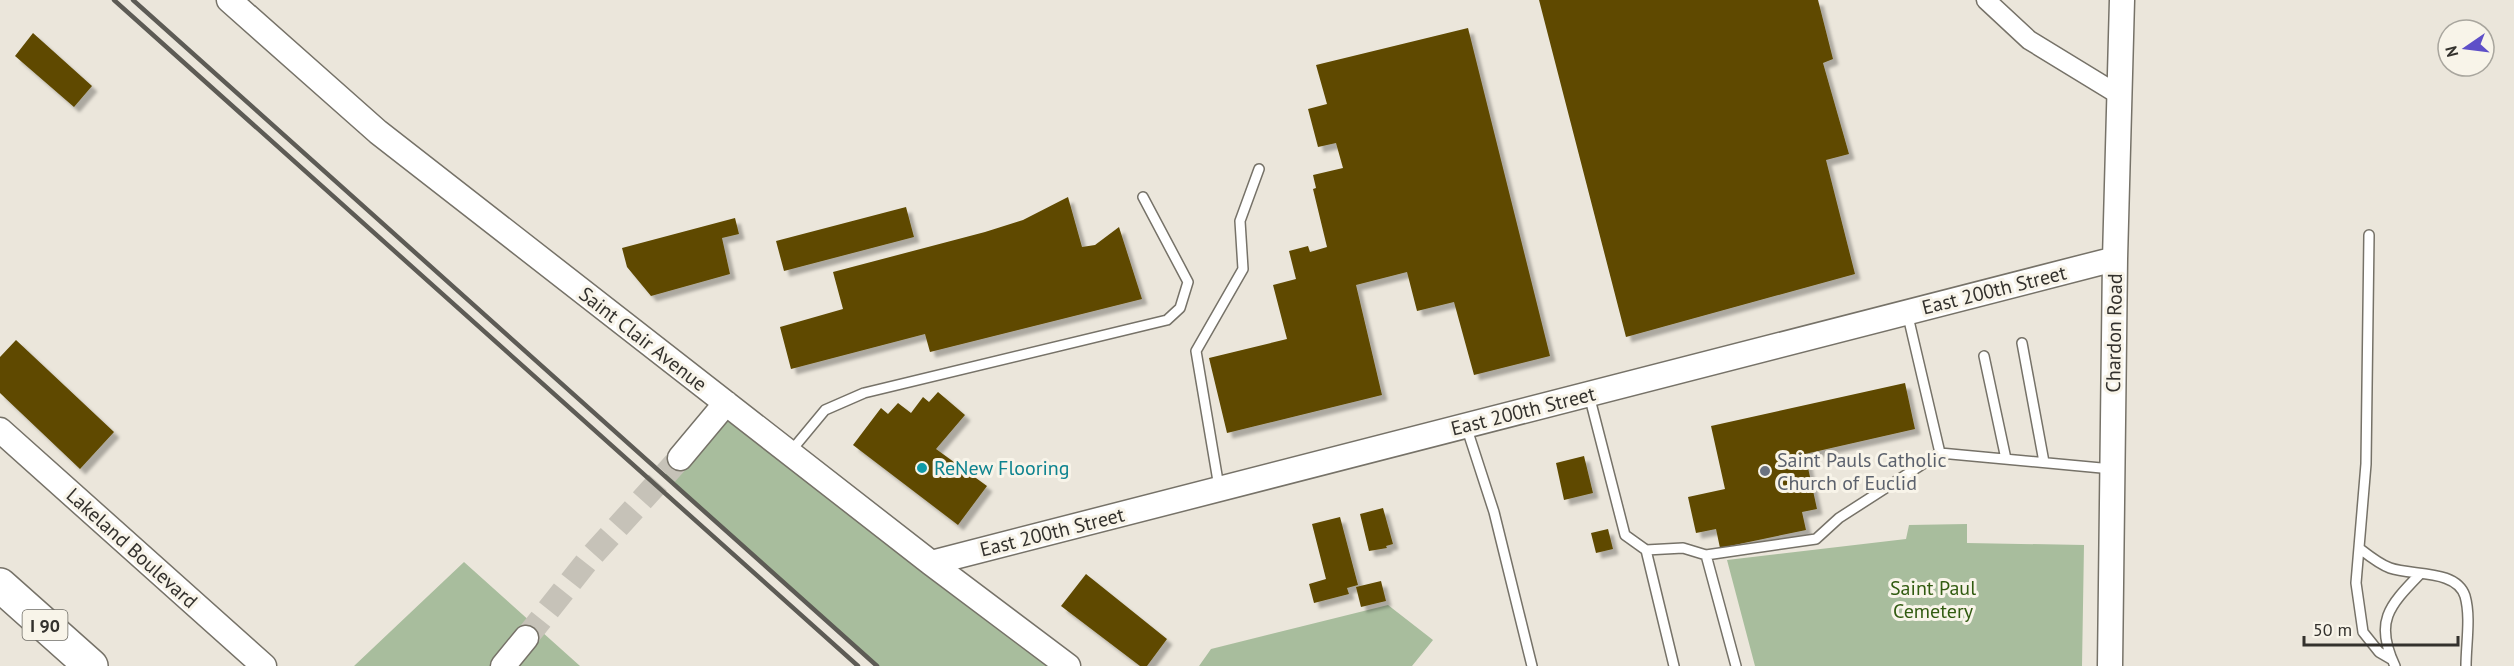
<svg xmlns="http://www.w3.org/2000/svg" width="2514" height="666" viewBox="0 0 2514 666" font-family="'PT Sans',sans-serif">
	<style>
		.green { fill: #a8bd9d }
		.building { fill: #5e4905; filter: url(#shadow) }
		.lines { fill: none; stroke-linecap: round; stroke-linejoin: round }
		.tertiary-tunnel { stroke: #c6c2b8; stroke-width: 24; stroke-dasharray: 24 12; stroke-linecap: butt }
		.service-casing { stroke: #767268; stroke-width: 12 }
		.minor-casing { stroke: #767268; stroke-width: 21 }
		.tertiary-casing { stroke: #767268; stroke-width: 27 }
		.motorway-casing { stroke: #767268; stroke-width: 36 }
		.service { stroke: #fff; stroke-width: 9 }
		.minor { stroke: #fff; stroke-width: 18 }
		.tertiary { stroke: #fff; stroke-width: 24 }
		.motorway { stroke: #fff; stroke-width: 33 }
		.rail { stroke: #5d5b55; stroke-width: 4.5 }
		.culture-dot { fill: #0f9aa8; stroke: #f8f4e9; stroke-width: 2 }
		.worship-dot { fill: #6b7280; stroke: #f8f4e9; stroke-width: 2 }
		.labels { text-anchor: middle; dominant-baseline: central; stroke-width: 6; stroke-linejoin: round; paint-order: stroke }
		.shield { fill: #f8f4e9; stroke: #6e6c65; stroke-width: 1.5 }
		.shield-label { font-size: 18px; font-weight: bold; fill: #33312d }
		.street-label { font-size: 20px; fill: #33312d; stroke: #f8f4e9 }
		.worship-label { font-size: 20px; fill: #5b616d; stroke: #f8f4e9; text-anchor: start }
		.culture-label { font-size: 20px; fill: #0d838f; stroke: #f8f4e9; text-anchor: start }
		.park-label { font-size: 20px; fill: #315b10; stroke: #f8f4e9 }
	</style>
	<defs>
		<filter id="shadow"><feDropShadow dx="5.5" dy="5.5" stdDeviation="1.5" flood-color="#0004"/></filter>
	</defs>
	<rect width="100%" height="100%" fill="#ebe6db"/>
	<path class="green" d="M726,403l342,263h-191l-213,-190z
		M1967,524v19l117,2 -2,121h-327l-28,-106 179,-21 3,-14z
		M464,562l116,104h-226z
		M1388,605l45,35 -21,26h-213l12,-17z"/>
	<path class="building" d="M1539,0h279l15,59 -10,4 26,91 -23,6 29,114 -229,63z
		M1468,28l82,328 -76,19 -20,-73 -37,9 -10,-39 -51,13 26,110 -155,38 -18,-75 78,-19 -14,-54 23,-6 -7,-28 19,-5 2,6 17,-5 -14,-58 3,-1 -3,-13 30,-7 -7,-25 -18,4 -10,-38 19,-5 -11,-39z
		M33,33l59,53 -18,21 -59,-51z
		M1068,197l14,50 13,-2 24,-18 23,72 -212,53 -5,-18 -134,35 -11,-42 63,-18 -10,-37 152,-40 38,-12z
		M906,207l8,30 -130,34 -8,-30z
		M735,218l4,16 -17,4 8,36 -79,22 -24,-29 -5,-19z
		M16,340l98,92 -34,37 -80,-76v-36z
		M1905,383l10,46 -110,25 12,55 -15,3 4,18 -86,18 -4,-19 -20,4 -8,-36 37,-8 -14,-63z
		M938,392l27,23 -29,34 51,37 -29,39 -105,-80 28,-37 7,6 10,-11 13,10 12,-16 6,5z
		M1584,456l9,37 -29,7 -8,-37z
		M1383,508l10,36 -7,2 1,2 -18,3 -9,-37z
		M1340,517l18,68 -11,3 2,6 -35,9 -5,-19 17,-5 -14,-55z
		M1608,529l5,20 -17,4 -5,-20z
		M1086,574l81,65 -20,27h-7l-79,-60z
		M1381,581l5,20 -25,6 -5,-20z"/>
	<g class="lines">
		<path class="tertiary-tunnel" d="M526,638l62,-78 92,-102"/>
		<defs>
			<path id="service" d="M2369,235l-3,229 -10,119 7,49 16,20 12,7
				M1907,312l33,141
				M2022,343l22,119
				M1984,356l22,103
				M1589,395l36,140 21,15 37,-2 23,7 30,111
				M1466,426l28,86 38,154
				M791,451l34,-41 39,-17 303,-73 13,-12 8,-26 -45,-85
				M1219,487l-23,-136 47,-82 -3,-48 19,-52
				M2359,548c9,7 20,16 31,20 22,8 66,1 75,28 6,21 1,48 1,70
				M1646,550l28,116
				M1706,555l110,-16 23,-21 101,-65 172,16
				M2395,666c-21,-44 -6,-60 24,-91"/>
			<path id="minor" d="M1986,0l43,40 90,55"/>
			<path id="tertiary" d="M229,0l149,132 553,431 137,103
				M0,430l264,236
				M680,458l46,-55
				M931,563l1184,-304
				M503,666l23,-28
				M2110,666l5,-407 7,-259"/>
			<path id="motorway" d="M0,585l91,81"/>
		</defs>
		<use href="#service" class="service-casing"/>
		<use href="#minor" class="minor-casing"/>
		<use href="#tertiary" class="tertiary-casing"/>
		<use href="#motorway" class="motorway-casing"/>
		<use href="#service" class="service"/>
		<use href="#minor" class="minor"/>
		<use href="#tertiary" class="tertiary"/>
		<use href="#motorway" class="motorway"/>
		<path class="rail" d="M114,0l744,666
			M133,0l744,666"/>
	</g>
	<circle class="culture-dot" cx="922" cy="468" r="6"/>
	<circle class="worship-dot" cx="1765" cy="471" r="6"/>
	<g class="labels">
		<rect class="shield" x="22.5" y="610" width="45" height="30" rx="4.5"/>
		<g class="shield-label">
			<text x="45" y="625">I 90</text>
		</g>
		<g class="street-label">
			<text transform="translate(1994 290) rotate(-14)">East 200th Street</text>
			<text transform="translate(2114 333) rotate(-89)">Chardon Road</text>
			<text transform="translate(643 339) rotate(38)">Saint Clair Avenue</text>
			<text transform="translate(1523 411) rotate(-14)">East 200th Street</text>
			<text transform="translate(1052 532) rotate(-14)">East 200th Street</text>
			<text transform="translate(132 548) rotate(42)">Lakeland Boulevard</text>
		</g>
		<g class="worship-label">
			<text x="1777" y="460">Saint Pauls Catholic<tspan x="1777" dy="23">Church of Euclid</tspan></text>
		</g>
		<g class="culture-label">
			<text x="934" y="468">ReNew Flooring</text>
		</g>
		<g class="park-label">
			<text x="1933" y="588">Saint Paul<tspan x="1933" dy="23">Cemetery</tspan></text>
		</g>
	</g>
	<g transform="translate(2466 48) rotate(256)"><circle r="28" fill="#f8f4e9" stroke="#a9a69e" stroke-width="1.5"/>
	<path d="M0-4.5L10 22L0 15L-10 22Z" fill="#5e4fc8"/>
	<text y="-9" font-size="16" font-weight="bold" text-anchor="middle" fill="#33312d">N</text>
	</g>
	<path d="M2304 636v9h154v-9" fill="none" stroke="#33312d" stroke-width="3"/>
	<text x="2313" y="636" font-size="18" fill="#33312d" stroke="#f8f4e9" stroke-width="4.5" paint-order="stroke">50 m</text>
</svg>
